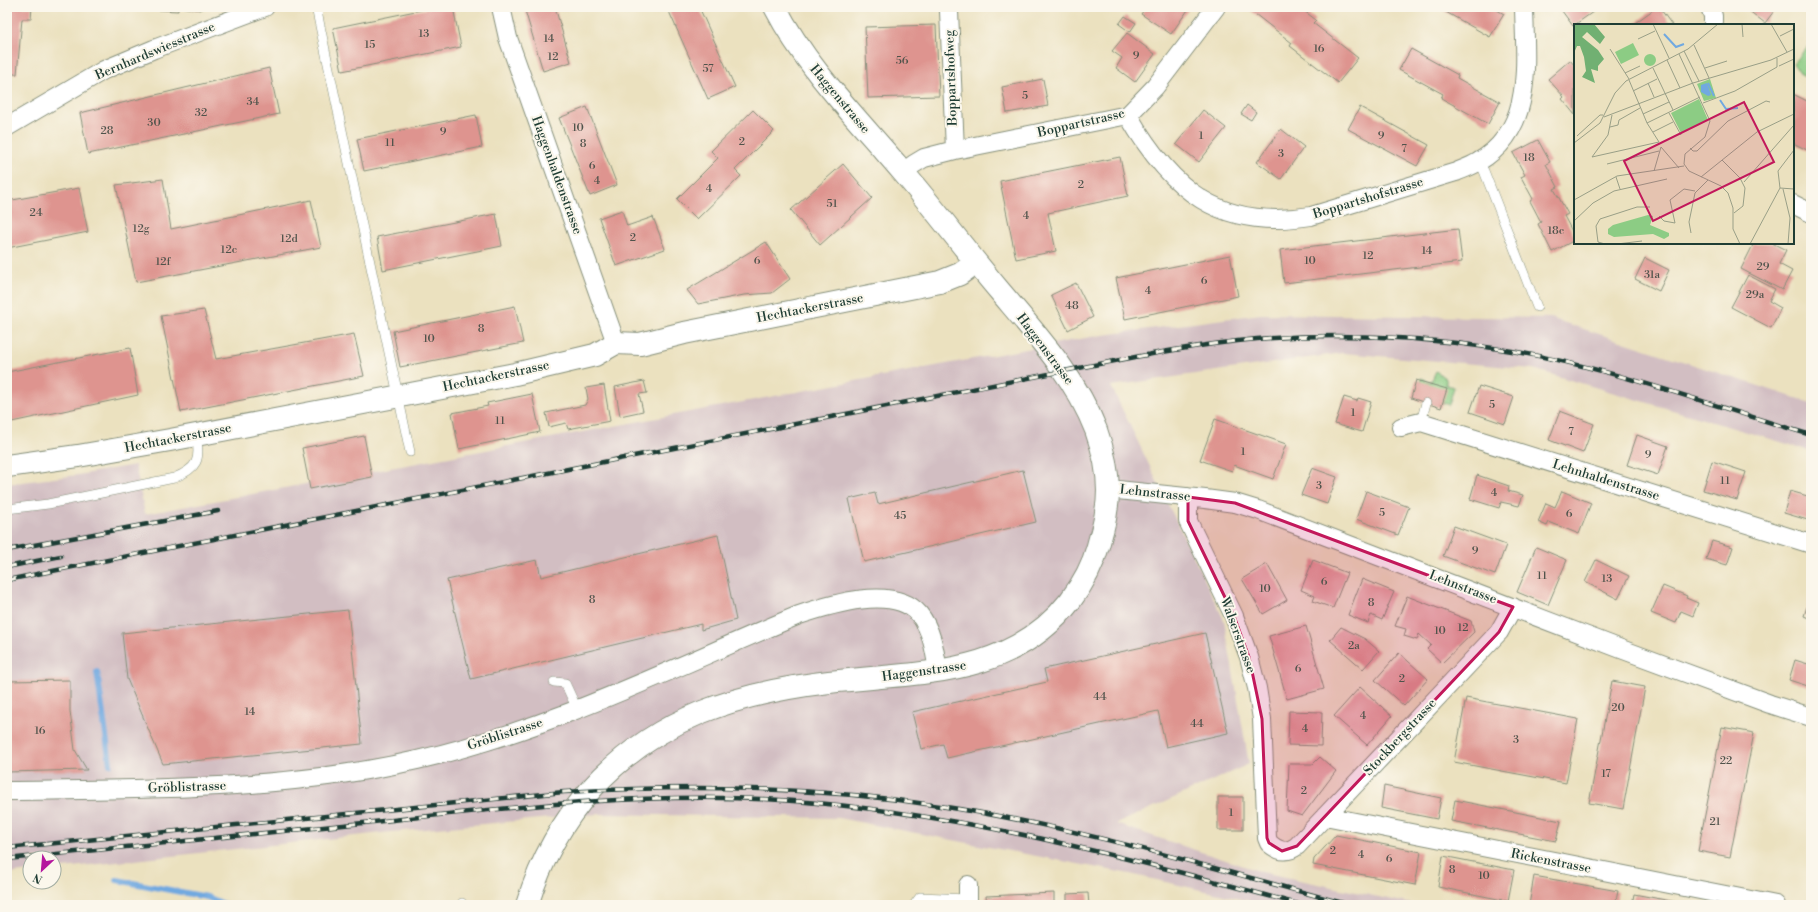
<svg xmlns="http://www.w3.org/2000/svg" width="1818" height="912" viewBox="0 0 1818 912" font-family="'Libre Bodoni',serif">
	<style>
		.industrial { fill: #d2bec2 }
		.green { fill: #8ccc84; stroke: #56845c }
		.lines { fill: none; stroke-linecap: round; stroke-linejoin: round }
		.stream { stroke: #71a9e0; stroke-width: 6 }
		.building { fill: #de948f }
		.lane-casing { stroke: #858f7a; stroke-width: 10 }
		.street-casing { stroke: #858f7a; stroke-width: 20 }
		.secondary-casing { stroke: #858f7a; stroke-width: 24 }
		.lane { stroke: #fff; stroke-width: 9 }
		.street { stroke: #fff; stroke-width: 18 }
		.secondary { stroke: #fff; stroke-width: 22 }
		.rail-casing { stroke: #1f3d34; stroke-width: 4.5 }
		.rail { stroke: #fbf7ec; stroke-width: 3; stroke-dasharray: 9; stroke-linecap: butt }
		.marked { fill: #c2185b; fill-opacity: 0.2; stroke: #c2185b; stroke-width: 3; stroke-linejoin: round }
		.labels { text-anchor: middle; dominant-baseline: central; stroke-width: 4; stroke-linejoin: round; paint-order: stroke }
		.number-label { font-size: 11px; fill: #4f534b }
		.street-label { font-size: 13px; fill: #1f3d34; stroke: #fbf7ec }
		.inset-river { fill: none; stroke: #71a9e0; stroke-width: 2 }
		.inset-road { fill: none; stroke: #999f87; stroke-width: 1 }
		.view { fill: #c2185b; fill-opacity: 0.15; stroke: #c2185b; stroke-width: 2 }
		.inset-edge { fill: none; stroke: #1f3d34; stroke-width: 2 }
	</style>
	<rect width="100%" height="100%" fill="#fbf7ec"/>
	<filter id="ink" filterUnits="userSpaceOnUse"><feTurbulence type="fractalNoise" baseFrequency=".025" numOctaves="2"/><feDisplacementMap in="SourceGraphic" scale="8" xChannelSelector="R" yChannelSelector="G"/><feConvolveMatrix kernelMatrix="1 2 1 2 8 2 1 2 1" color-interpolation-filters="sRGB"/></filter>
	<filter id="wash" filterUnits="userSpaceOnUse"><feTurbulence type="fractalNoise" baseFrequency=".012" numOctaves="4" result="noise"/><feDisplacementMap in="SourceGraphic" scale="16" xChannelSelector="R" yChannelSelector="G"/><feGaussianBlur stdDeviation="0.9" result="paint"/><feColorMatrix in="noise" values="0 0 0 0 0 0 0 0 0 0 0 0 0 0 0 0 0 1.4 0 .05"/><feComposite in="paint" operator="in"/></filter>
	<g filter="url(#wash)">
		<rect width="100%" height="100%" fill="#ebe1bf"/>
		<path class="industrial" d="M1261,314l289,4 261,85v48l-278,-82 -190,-16 -232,33 113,234 25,144 -133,60 146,48 154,33h-148l-138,-31 -292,-56 -240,-4 -207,18 -337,37v-11h-24v13l-23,3v-390l71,-9 57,-10 10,49 951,-178z"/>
		<path class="green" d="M1811,43v35l-10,-3 -8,-12z
			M1436,371l10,8v6l8,2 -5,18 -32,-10 4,-17 10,4z"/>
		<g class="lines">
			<path class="stream" d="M97,672l13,92
				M117,880l90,17 19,8"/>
		</g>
		<g id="blocks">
			<path class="building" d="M7,7h25l-1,12h-9l-5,55h-8l-1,13z
				M158,7h20v4l-20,-1z
				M179,7h22v3z
				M435,7h18l8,40 -119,24 -9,-43z
				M524,7h31l16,55 -28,9z
				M667,7h32l36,80 -27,12z
				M1146,7h44l-19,27 -30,-20z
				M1246,7h53l17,13 -3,3 45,35 -20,25 -48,-37 2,-3z
				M1437,7h55l12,7 -14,23z
				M1559,7h41l-27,19z
				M1657,7h2l13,18h-36l-1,-2z
				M1744,7h33l-12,16z
				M1125,16l11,7 -6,9 -11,-8z
				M936,25l3,71 -71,2 -3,-71z
				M1127,33l28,21 -20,28 -19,-14 6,-10 -10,-7z
				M1411,49l47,26 -1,3 43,24 -12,22 -47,-26 2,-4 -44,-24z
				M1570,60l5,6v49l-13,-16 2,-2 -16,-18z
				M269,68l10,46 -191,40 -8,-41z
				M1043,79l5,27 -41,7 -5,-26z
				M1793,94l18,9v49l-18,-9z
				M1247,105l9,7 -5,8 -10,-6z
				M587,107l30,78 -27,11 -31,-78z
				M1360,107l69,38 -12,21 -69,-37z
				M753,110l21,21 -39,39 6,6 -44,43 -20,-20 41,-41 -7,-7z
				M1203,110l23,18 -27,34 -23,-18z
				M476,115l6,32 -118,24 -7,-32z
				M1281,129l23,18 -23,32 -24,-17z
				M1538,140l12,22 -4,2 12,23 -4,2 14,25 -4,2 11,21v3l-23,12 -14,-28 3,-2 -11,-21 3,-2 -12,-22 4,-2 -12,-22z
				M1120,157l8,39 -80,17 8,38 -40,8 -16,-78z
				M843,164l29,34 -52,47 -29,-35z
				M163,179l8,50 140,-29 10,47 -185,35 -20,-97z
				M79,188l9,44 -81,16v-47z
				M622,210l5,16 26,-9 12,32 -49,17 -17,-48z
				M496,214l6,32 -119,24 -6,-33z
				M1458,229l4,33 -178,21 -4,-33z
				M766,242l24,37 -18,14 -28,2 -46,9 -11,-14z
				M1754,243h18l14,7 -7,14 13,7 -10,19 -41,-21z
				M1230,255l8,41 -113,23 -9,-41z
				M1645,258l24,12 -10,21 -24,-12z
				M1748,275l27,14 -6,12 12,7 -10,20 -40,-21z
				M1076,283l17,34 -25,13 -17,-35z
				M515,306l8,37 -123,24 -7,-36z
				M204,310l12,49 138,-25 10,42 -183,36 -20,-96z
				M130,348l8,47 -131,28v-51z
				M1416,380l31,9 -6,19 -30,-10z
				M644,381l3,12 -8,1 4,17 -23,5 -5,-29z
				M604,385l6,36 -42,8 -2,-6 -17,4 -3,-14 39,-8 3,-6 -2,-11z
				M1479,386l35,11 -9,27 -35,-12z
				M532,394l8,38 -81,17 -7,-36 36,-7 -1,-3z
				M1344,397l13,4 1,-3 13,4 -9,30 -27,-8z
				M1560,411l34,13 -11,29 -34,-13z
				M1215,419l71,25 -13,35 -39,-14 -2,6 -32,-11z
				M1637,435l31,11 -10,29 -31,-10z
				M364,436l8,41 -62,12 -8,-41z
				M1712,461l34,11 -9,28 -34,-10z
				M1312,468l25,9 -10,27 -26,-9z
				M1023,470l13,52 -172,40 -15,-63 26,-6 3,11z
				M1477,475l32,11 -1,5 15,4 -4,11 -18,-4 -2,6 -29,-9z
				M1366,491l43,16 -11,28 -42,-16z
				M1562,491l29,12 -12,31 -30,-12 -2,4 -9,-4 8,-19 9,4z
				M1790,491l21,6v24l-27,-8z
				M1454,526l52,19 -11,30 -52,-19z
				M718,535l18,85 -35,10v-6l-230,55 -24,-99 90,-20 4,17z
				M1712,541l21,6 -6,18 -21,-6z
				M1536,547l31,13 -19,45 -31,-13z
				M1313,560l34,13 -14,35 -20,-7 2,-5 -14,-6z
				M1596,560l33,16 -11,23 -33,-17z
				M1267,564l20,36 -24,14 -21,-35z
				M1362,579l32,13 -12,28 -11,-5 -3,8 -20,-8z
				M1663,586l24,10 -1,2 12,5 -5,13 -12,-5 -5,12 -25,-10z
				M1811,594v25l-7,-3z
				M1407,596l64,25 3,11 -32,31 -15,-14 4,-4 -12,-11 -2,6 -13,-4 2,-7 -11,-3z
				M348,610l14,134 -199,20 -36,-85 -5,-46z
				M1306,626l18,63 -37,10 -18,-63z
				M1341,627l24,12 14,12 -16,18 -33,-29z
				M1205,633l23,100 -62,14 -8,-36 -211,47 -4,-14 -22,5 -9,-37 135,-30 -3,-13z
				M1399,653l29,26 -24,27 -29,-26z
				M1795,660l16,5v22l-22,-7z
				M70,680v31l5,39 12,20 -80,2v-91z
				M1612,681l33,6 -22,122 -34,-6z
				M1360,687l32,29 -25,29 -33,-29z
				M1466,698l112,21 -12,64 -112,-21z
				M1289,711l33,1 -1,34 -33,-1z
				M1722,727l32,6 -24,124 -32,-6z
				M1320,757l16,14 -34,45 -15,-5 2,-47h24z
				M1384,786l57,12 -4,21 -56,-11z
				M1218,797h25v33h-25z
				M1455,800l106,21 -5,20 -105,-20z
				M1336,835l85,17 -6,33 -102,-20 1,-6z
				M1443,856l71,14 -6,31 -70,-14z
				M1534,876l84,15 -3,14h-86z
				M1054,893v12h-67l-1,-9z
				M1088,893l1,12h-22v-11z
				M1634,894l53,10v1h-55z"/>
		</g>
	</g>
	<g filter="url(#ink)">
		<use href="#blocks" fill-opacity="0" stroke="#858f7a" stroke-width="1"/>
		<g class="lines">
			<defs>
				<path id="lane" d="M316,7l94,445
					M1479,162l5,9 53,136
					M1421,422l5,-19
					M7,509l41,-5 126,-26c24,-10 27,-18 22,-43
					M554,682l11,1 12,26
					M462,903v2
					M914,905l6,-8 47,2"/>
				<path id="street" d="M501,7l7,31 108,305
					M1710,7l3,9v9
					M949,11l6,139
					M1128,115c43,75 92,116 183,101l145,-44c7,-3 16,-6 22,-10 57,-33 47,-100 46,-155
					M7,127l97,-57 50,-21 111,-42
					M903,172l11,-8 10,-6 31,-8 173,-35 27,-28 61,-80
					M1793,204l18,9
					M1401,427l20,-5 390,122
					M1108,489l97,10 30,4 23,7 363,139 149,55 41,13
					M1188,497v24l46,95 15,41 8,31 5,31 5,119 2,5c9,8 17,11 28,3l202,-214 14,-25
					M7,791c137,-2 276,0 410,-31 133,-30 257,-93 382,-145 30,-10 95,-31 120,-1 13,16 16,38 19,57
					M1325,816l451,89
					M968,885v20"/>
				<path id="secondary" d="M7,466l71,-10 92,-16 345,-66 80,-19 21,-12 24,1 44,-11 256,-51 20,-8 15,-11
					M527,905c28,-90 87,-157 175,-193 40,-16 85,-25 127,-30 88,-10 181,-4 241,-81 12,-16 23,-36 28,-55 3,-12 7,-23 8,-34 5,-26 -1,-57 -10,-82 -21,-54 -61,-97 -98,-141 -33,-39 -63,-80 -96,-118 -45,-53 -95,-102 -127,-164"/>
			</defs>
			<use href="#lane" class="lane-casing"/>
			<use href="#street" class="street-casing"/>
			<use href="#secondary" class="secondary-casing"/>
			<use href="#lane" class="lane"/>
			<use href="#street" class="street"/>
			<use href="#secondary" class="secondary"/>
			<defs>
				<path id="rail" d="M7,550l211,-39
					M7,567l54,-11
					M7,580l1082,-214c56,-11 112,-22 168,-27 79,-6 158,-3 236,9 109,16 213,56 318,87
					M7,848l557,-56c127,-7 250,-6 376,14 139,21 275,63 410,99
					M7,859c129,-13 257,-26 386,-39 129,-14 258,-28 387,-20 182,12 348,58 522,105"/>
			</defs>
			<use href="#rail" class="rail-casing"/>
			<use href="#rail" class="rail"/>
		</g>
	</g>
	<path class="marked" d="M1188,497l47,6 278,104 -14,25 -202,214 -15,5 -13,-8 -2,-5 -5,-119 -13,-62 -15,-41 -46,-95z"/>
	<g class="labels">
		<g class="number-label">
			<text x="424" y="34">13</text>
			<text x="549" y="39">14</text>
			<text x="370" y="45">15</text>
			<text x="1319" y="49">16</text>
			<text x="1136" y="56">9</text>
			<text x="553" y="57">12</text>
			<text x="902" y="61">56</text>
			<text x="708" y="69">57</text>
			<text x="1025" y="96">5</text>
			<text x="253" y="102">34</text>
			<text x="201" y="113">32</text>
			<text x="154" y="123">30</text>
			<text x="578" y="128">10</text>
			<text x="107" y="131">28</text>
			<text x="443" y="132">9</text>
			<text x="1201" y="136">1</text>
			<text x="1381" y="136">9</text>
			<text x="742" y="142">2</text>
			<text x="390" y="143">11</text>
			<text x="583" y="144">8</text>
			<text x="1404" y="149">7</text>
			<text x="1281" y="154">3</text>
			<text x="1529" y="158">18</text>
			<text x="592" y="166">6</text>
			<text x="597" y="181">4</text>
			<text x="1081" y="185">2</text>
			<text x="709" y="189">4</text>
			<text x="832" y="204">51</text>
			<text x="36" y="213">24</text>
			<text x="1026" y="216">4</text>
			<text x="141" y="229">12g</text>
			<text x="1556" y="231">18c</text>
			<text x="633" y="238">2</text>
			<text x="289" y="239">12d</text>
			<text x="229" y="250">12e</text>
			<text x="1427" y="251">14</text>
			<text x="1368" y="256">12</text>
			<text x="757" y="261">6</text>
			<text x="1310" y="261">10</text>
			<text x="163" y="262">12f</text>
			<text x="1763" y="267">29</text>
			<text x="1652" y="275">31a</text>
			<text x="1204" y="281">6</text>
			<text x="1148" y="291">4</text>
			<text x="1755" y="295">29a</text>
			<text x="1072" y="306">48</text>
			<text x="481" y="329">8</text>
			<text x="429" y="339">10</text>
			<text x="1492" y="405">5</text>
			<text x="1353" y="413">1</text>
			<text x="500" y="421">11</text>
			<text x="1571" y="432">7</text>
			<text x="1243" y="452">1</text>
			<text x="1648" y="455">9</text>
			<text x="1725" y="481">11</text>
			<text x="1319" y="486">3</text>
			<text x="1494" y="493">4</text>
			<text x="1382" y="513">5</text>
			<text x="1569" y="514">6</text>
			<text x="900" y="516">45</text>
			<text x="1475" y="551">9</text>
			<text x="1542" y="576">11</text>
			<text x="1607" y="579">13</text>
			<text x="1324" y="582">6</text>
			<text x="1265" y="589">10</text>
			<text x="592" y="600">8</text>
			<text x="1371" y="603">8</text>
			<text x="1463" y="628">12</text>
			<text x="1440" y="631">10</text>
			<text x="1354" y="646">2a</text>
			<text x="1298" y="669">6</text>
			<text x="1402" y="679">2</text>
			<text x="1100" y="697">44</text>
			<text x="1618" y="708">20</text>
			<text x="250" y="712">14</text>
			<text x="1363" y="716">4</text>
			<text x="1197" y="724">44</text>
			<text x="1305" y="729">4</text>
			<text x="40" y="731">16</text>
			<text x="1516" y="740">3</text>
			<text x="1726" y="761">22</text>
			<text x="1606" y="774">17</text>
			<text x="1304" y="791">2</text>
			<text x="1231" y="813">1</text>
			<text x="1715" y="822">21</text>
			<text x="1333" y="851">2</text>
			<text x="1361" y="855">4</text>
			<text x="1389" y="859">6</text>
			<text x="1452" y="870">8</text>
			<text x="1484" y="876">10</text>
		</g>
		<g class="street-label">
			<text transform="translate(155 51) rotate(-23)">Bernhardswiesstrasse</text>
			<text transform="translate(951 78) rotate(-92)">Boppartshofweg</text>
			<text transform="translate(840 99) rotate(50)">Haggenstrasse</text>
			<text transform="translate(1081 123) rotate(-13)">Boppartstrasse</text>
			<text transform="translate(557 175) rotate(70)">Haggenhaldenstrasse</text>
			<text transform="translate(1368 198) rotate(-17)">Boppartshofstrasse</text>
			<text transform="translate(810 308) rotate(-11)">Hechtackerstrasse</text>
			<text transform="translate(1045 349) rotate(53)">Haggenstrasse</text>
			<text transform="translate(496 376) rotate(-12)">Hechtackerstrasse</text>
			<text transform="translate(178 438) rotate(-11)">Hechtackerstrasse</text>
			<text transform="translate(1606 480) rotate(17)">Lehnhaldenstrasse</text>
			<text transform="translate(1155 493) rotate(6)">Lehnstrasse</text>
			<text transform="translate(1463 587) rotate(21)">Lehnstrasse</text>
			<text transform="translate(1238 635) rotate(70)">Walserstrasse</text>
			<text transform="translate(924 671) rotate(-8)">Haggenstrasse</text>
			<text transform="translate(505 734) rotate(-18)">Gröblistrasse</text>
			<text transform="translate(1400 737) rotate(-47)">Stockbergstrasse</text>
			<text transform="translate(187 787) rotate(-2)">Gröblistrasse</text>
			<text transform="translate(1551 861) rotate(11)">Rickenstrasse</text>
		</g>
	</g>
	<g transform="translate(1574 24)">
		<rect width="220" height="220" fill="#ebe1bf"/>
		<path d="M59,19l6,12 -18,9 -6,-12zM70 36a6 6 0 1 1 12 0a6 6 0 1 1-12 0ZM136,55l6,19 -12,3 -7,-17zM125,75l9,21 -27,13 -10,-20zM74,191l5,1 -3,9 19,8v3l-5,3 -11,-5 -39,3 -6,-3v-5l5,-4z" fill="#8ccc84"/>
		<path d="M0,0h20l11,13 -5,7 -13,-12 -5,5 16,13 6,9 -6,7v5l-7,-2 4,14 -13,-6 4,-6 -2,-14 -4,-11h-3l-3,7z" fill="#71b072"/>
		<path d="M133,59l4,12 -3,1 -7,-4v-7z" fill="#71a9e0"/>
		<path class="inset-river" d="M90,10l12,13 8,-3M134,59l6,13M146,76l6,9 12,-1"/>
		<path class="inset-road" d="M79,0l16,34M168,0l1,13M197,0l16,28M206,12l14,-7M64,15l17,-8M120,21l15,33M36,25l19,30M110,27l15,30M105,30l31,67 -5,16 -20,17 -1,10 5,7 32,15 7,7 5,15v21l7,15M93,36l13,28M205,42l15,-7M79,44l20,42M131,44l22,-7M51,49l15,-7M74,59l6,14M59,67l24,-12M129,79l32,-12 42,-24v-9M95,89l12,22M69,90l26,-12M30,93l89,-34 78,-23 23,-11M73,99l53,-26M36,103l8,-2 1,-5 21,-12M79,108l20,-10M3,112l23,-21h3M0,119l26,-20 15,-30 11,-12 62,-32 30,-25M116,124l3,3h4l31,-30 38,-20 4,1M18,133l67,-15 -12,-19 -18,-43M18,133l16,-22 4,-20M148,136l18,18 5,10 -2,18 -9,7M33,140l52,-13M80,147l7,-24 18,21M42,153l4,12M127,153l56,-45 37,-18M170,158l50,-57M206,164l14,1M209,165l7,29 -2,26M0,176l43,-24 67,-10M85,192l5,5 11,2 -5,-23 14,-11 11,2M0,197l19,-18 21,-12 53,-12M117,209l-2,-11 6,-29 13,-13M31,220l-7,-2 -2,-16 4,-7 37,-12h13M43,220l25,-3M176,220l30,-56 -2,-17 16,-21"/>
		<path class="view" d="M170,78l30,60 -121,59 -29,-60z"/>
		<rect width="220" height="220" class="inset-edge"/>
	</g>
	<rect width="1818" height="912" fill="none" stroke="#fbf7ec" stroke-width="24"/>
	<g transform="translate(42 870) rotate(206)"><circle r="19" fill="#fbf7ec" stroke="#a3ada2"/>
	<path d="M0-3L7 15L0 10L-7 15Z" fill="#b5179e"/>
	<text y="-6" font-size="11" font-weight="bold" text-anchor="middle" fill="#1f3d34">N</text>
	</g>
</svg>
